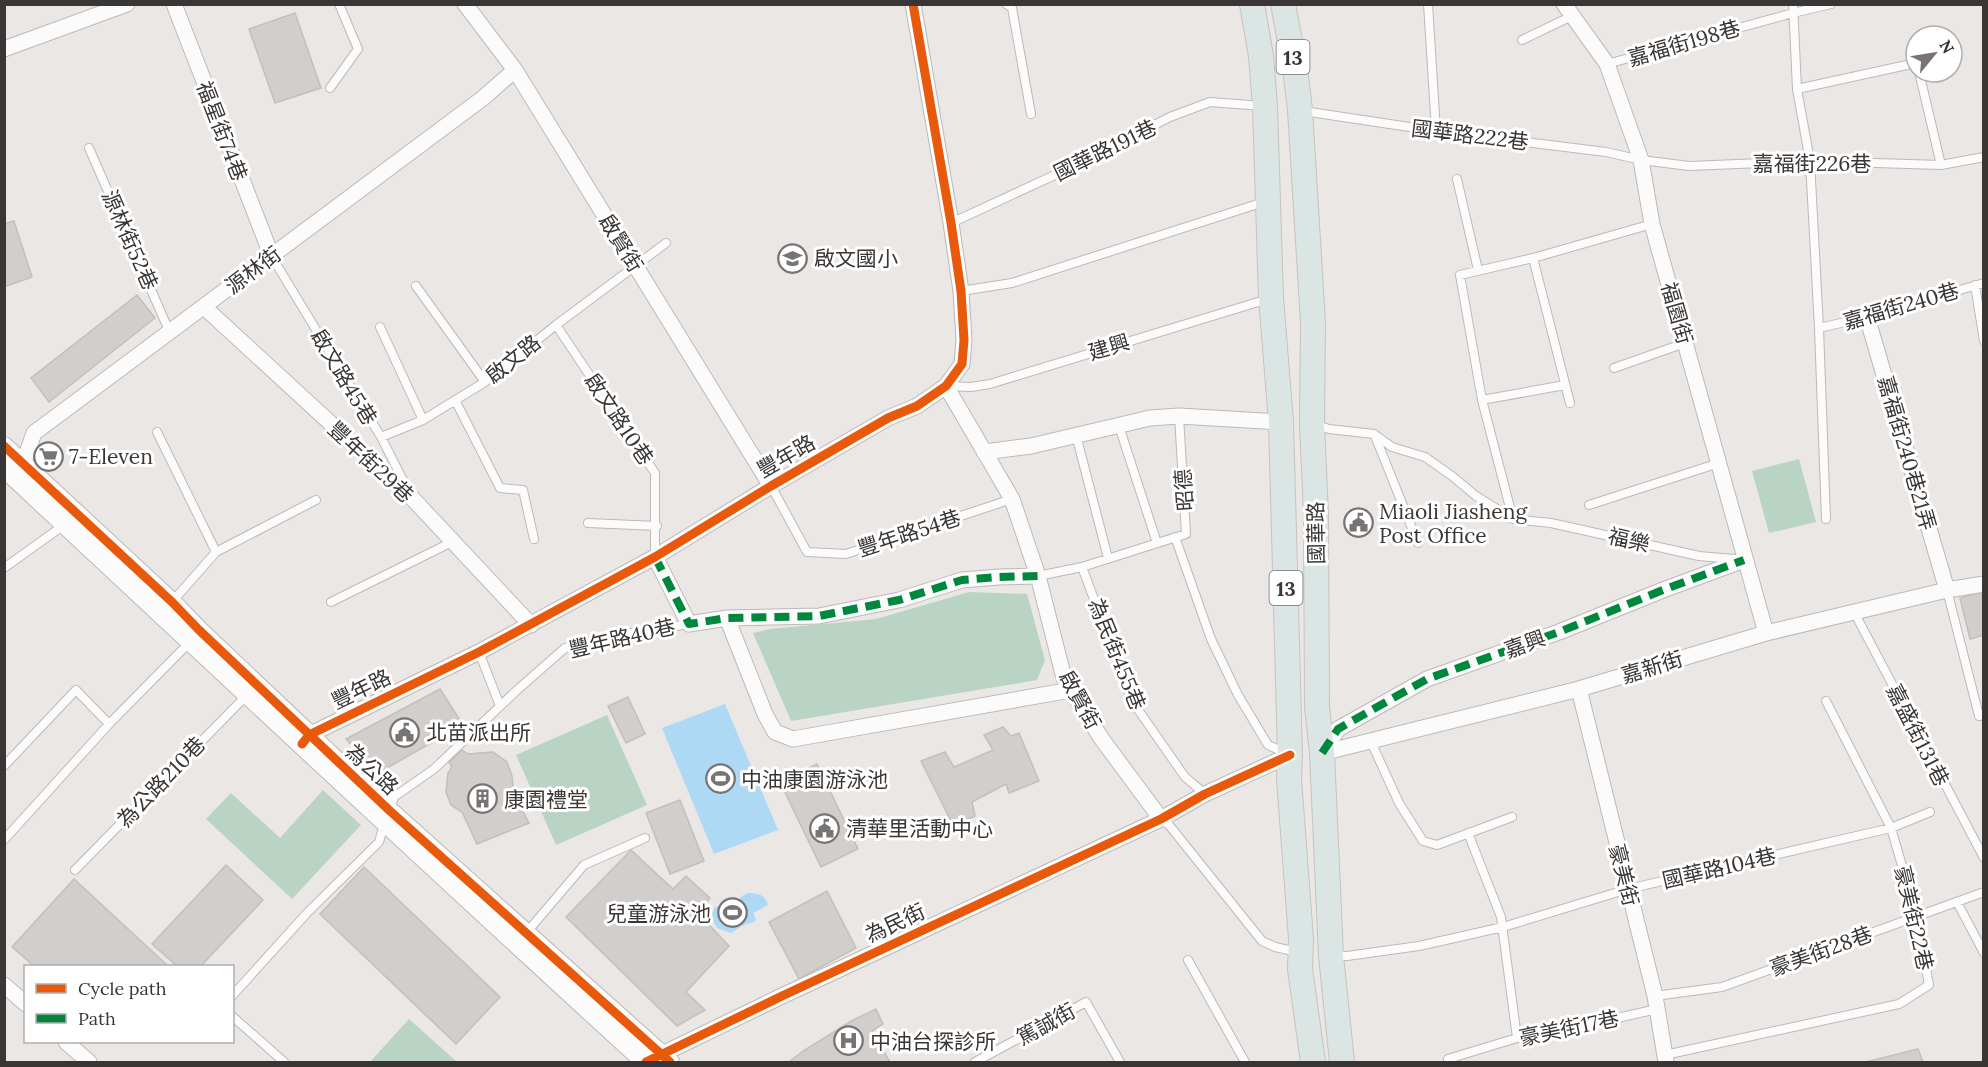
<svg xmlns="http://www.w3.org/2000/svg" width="1988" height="1067" viewBox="0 0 1988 1067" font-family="Lora,'Noto Sans TC',serif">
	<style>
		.green { fill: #b9d4c5 }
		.water { fill: #add9f5 }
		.building { fill: #d1cecc; stroke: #c2bfbd; stroke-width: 1.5 }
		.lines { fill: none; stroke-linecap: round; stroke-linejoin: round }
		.service-casing { stroke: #bcb9b8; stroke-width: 10 }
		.minor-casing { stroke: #bcb9b8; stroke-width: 17 }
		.tertiary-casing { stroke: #bcb9b8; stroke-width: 20 }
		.primary-casing { stroke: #c5c3c2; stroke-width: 26 }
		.service { stroke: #fcfbfb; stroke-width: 8 }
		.minor { stroke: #fcfbfb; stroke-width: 15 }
		.tertiary { stroke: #fcfbfb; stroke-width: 18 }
		.primary { stroke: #dbe6e4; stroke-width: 24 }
		.quiet { stroke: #00873e; stroke-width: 8; stroke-dasharray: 15 8; stroke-linecap: butt }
		.cycleway-casing { stroke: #fff; stroke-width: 13 }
		.cycleway { stroke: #e8590c; stroke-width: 9 }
		.labels { text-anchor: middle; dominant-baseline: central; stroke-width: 6; stroke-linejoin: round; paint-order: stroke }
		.shield { fill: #fff; stroke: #747272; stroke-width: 1.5 }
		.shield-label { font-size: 20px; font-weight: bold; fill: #393635 }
		.street-label { font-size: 21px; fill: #393635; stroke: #fff }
		.poi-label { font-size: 21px; fill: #393635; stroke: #fff; text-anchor: start }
	</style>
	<rect width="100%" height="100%" fill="#ebe7e5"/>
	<path class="green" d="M1799,459l17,63 -47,11 -17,-62z
		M969,592l58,2 18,66 -8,20 -246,41 -38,-88 17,-4 106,-10z
		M607,715l40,90 -91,40 -40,-90z
		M323,790l38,35 -69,74 -86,-80 25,-26 49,45z
		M409,1019l47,42 -2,1h-84z"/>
	<path class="water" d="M725,704l53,126 -64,24 -52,-126z
		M748,893c11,0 17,2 20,12l-15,8 3,7c-4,4 -7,3 -12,5 -5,2 -8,6 -14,8l-13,-5 -7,-12 5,-9 23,-5 4,-6z"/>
	<path class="building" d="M295,13l26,75 -46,15 -26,-74z
		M14,221l18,56 -28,10v-63z
		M137,295l18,23 -106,84 -18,-24z
		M1981,592l3,9v34l-14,4 -10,-41z
		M440,689l23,36 -85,48 -32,-34z
		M628,697l17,37 -19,9 -18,-37z
		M1003,727l8,9 8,-3 20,48 -30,12 -3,-9 -34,18 3,14 -22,9 -32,-64 24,-9 9,15 39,-17 -9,-15z
		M462,750l6,4 25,-2 14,10 5,14 2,18 15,29 -52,21 -15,-32 -11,-7 -5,-13 2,-19 4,-6 -3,-5z
		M817,764l41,85 -37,18 -41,-85z
		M680,800l24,61 -34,13 -24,-61z
		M631,850l42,39 13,-13 24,22 -12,15 31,33 -43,46 19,18 -28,16 -111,-109z
		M226,865l37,35 -62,66h-24l-25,-22z
		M364,867l136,130 -44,47 -136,-130z
		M74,879l94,87h-134l-22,-19z
		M827,891l29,57 -57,31 -30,-57z
		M876,1009l7,15 -11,7 18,31h-101l14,-11 50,-31z
		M1918,1049l5,13h-57z"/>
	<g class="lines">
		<defs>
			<path id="service" d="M1006,4l6,4 19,106
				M1428,4l8,127
				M1793,4l4,85 13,72 9,167 7,191
				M1522,40l50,-24
				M1607,64l186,-51 38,-9
				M1919,72l22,93
				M330,88l28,-39 -19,-45
				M1797,89l119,-26
				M1303,111l133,20 170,21 35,8 48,6 121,-5 131,4 43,-8
				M89,148l81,185
				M1457,179l21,91
				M951,223l119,-55 100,-51 40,-15 53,4
				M272,257l109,180 25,49
				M1533,258l37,145
				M1975,285l9,56
				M416,286l69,96
				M961,291l51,-8 252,-81
				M556,325l99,148v83
				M380,327l43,93
				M1819,328l48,-11 117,-34
				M1614,368l71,-25
				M946,386l25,1 19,-3 278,-85
				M455,400l45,88 23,2 11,49
				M1482,400l83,-15
				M1314,424l15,5 45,5 18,13 33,10 27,19 24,20 37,23 38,4 148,33 35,3
				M1119,426l38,117
				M157,432l59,120
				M1076,435l32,123
				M1375,436l43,107
				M381,437l42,-17 62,-38 71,-57 110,-82
				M771,486l36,66 39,2 166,-55
				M1589,505l130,-42
				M1513,519l-31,-119 -22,-125 73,-17 119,-34
				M588,523l69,3
				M1175,537l36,102 27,56 30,50 18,8
				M1082,567l50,134 53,76 20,17
				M4,568l60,-43
				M1038,576l44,-9 104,-33 -7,-118
				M1947,590l32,126 5,-1
				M172,602l44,-50 100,-52
				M331,602l121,-60
				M1854,612l130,246
				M479,652l21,54
				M1371,742l28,61 24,38 14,4 75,-28
				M4,766l72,-76 33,34
				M390,810l4,-13 40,-28 82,-78 49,-43 53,-13 71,-11
				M1161,819l8,6 93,116 13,6 23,5
				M1468,833l33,84 16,121
				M4,840l105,-116 81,-82
				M75,870l171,-174
				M1957,902l27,51
				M527,932l57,-67 61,-27
				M1333,956h14l72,-10 84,-19 125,-38 263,-61 39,-16
				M1188,960l57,102
				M232,996l75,-83 72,-71 5,-18
				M1655,996l67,-9 262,-95
				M232,1016l52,46
				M1665,1055l234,-51 30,-19 -12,-68 -26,-89 -65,-127
				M1448,1059l69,-21 39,-6 101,-23
				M975,1062l111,-60 34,60"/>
			<path id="minor" d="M174,4l98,253
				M465,4l50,66 256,416
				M1564,4l43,60 34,96 11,64 114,409
				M4,49l123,-45
				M204,307l209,192 118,126
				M1867,317l80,273
				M946,386l66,113 26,77 26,102 37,60 60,81
				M984,452l47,-6 119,-28 29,-2 102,6
				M16,469l7,-5 11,-31 449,-335 32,-28
				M655,557l34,67 38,-6 92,-2 80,-16 63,-20 37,-3 39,-1
				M727,618l38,96 10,18 18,7 278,-49
				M1579,689l76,307 11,66
				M303,743l6,-8 170,-83 176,-95 116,-71 117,-68 29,-12 29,-20 16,-22 2,-24 -3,-49 -10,-68 -38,-219
				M1322,753l257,-64 187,-56 181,-43 37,-6
				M1322,753l16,-24 89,-50 132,-47 104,-42 81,-30
				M4,985l22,19
				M66,1042l23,20
				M652,1059l130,-63 379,-177 44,-25 85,-39"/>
			<path id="tertiary" d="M4,446l168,156 27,28 191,181 280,251
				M4,468c213,199 426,398 641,594"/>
			<path id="primary" d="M1252,4l9,52 4,50 6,192 10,124 9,333 -1,24 12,160 -1,30 13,93
				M1283,4l12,64 5,42 13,212 -1,102 4,91 1,192 5,46 9,203 11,106"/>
		</defs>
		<use href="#service" class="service-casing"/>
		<use href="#minor" class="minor-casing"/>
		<use href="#tertiary" class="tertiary-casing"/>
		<use href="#primary" class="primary-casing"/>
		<use href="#service" class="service"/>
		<use href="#minor" class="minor"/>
		<use href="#tertiary" class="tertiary"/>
		<use href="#primary" class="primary"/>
		<path class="quiet" d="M655,557l34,67 38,-6 92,-2 80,-16 63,-20 37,-3 39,-1
			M1322,753l16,-24 89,-50 132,-47 104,-42 81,-30"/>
		<defs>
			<path id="cycleway" d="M4,446l168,156 27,28 191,181 280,251
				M302,744l7,-9 170,-83 176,-95 116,-71 117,-68 29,-12 29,-20 16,-22 2,-24 -3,-49 -10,-68 -38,-219
				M646,1062l136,-66 379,-177 44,-25 85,-39"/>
		</defs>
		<use href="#cycleway" class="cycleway-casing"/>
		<use href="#cycleway" class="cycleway"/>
	</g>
	<defs>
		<symbol id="school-ring" viewBox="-11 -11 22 22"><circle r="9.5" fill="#fff" stroke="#777473" stroke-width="1.5"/><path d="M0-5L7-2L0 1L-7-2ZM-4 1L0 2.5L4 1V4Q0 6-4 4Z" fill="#777473"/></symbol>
		<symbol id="supermarket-ring" viewBox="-11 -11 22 22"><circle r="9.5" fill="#fff" stroke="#777473" stroke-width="1.5"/><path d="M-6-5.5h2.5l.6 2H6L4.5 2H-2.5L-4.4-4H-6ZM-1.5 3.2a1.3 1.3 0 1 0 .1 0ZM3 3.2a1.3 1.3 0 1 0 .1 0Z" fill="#777473"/></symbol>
		<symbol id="civic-ring" viewBox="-11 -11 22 22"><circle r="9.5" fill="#fff" stroke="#777473" stroke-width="1.5"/><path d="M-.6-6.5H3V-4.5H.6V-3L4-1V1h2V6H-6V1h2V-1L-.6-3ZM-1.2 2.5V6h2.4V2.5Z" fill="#777473"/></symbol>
		<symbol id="stadium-ring" viewBox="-11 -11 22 22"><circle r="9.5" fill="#fff" stroke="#777473" stroke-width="1.5"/><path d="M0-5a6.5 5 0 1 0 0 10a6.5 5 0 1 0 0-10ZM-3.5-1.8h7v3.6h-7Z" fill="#777473"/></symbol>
		<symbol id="building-ring" viewBox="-11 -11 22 22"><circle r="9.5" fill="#fff" stroke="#777473" stroke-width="1.5"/><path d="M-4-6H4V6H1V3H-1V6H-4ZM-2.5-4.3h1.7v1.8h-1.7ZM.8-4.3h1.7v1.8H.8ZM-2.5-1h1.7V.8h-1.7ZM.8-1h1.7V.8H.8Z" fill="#777473"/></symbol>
		<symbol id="hospital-ring" viewBox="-11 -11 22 22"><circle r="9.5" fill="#fff" stroke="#777473" stroke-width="1.5"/><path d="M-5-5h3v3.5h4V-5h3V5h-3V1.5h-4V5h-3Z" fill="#777473"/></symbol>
	</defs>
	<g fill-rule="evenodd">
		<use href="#school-ring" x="776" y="242" width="33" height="33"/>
		<use href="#supermarket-ring" x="32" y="440" width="33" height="33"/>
		<use href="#civic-ring" x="1342" y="506" width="33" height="33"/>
		<use href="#civic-ring" x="388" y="716" width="33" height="33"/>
		<use href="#stadium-ring" x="704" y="762" width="33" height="33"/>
		<use href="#building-ring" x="466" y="782" width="33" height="33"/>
		<use href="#civic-ring" x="808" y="812" width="33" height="33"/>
		<use href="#stadium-ring" x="716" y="896" width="33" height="33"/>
		<use href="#hospital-ring" x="832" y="1024" width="33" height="33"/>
	</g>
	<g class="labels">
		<g class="shield">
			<rect x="1276.5" y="40" width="33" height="34" rx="4.5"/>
			<rect x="1269.5" y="571" width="33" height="34" rx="4.5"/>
		</g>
		<g class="shield-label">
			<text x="1293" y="57">13</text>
			<text x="1286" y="588">13</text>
		</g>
		<g class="street-label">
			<text transform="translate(1684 43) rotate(-16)">嘉福街198巷</text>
			<text transform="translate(222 131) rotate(69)">福星街74巷</text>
			<text transform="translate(1470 135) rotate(7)">國華路222巷</text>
			<text transform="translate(1105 150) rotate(-26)">國華路191巷</text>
			<text x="1812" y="163">嘉福街226巷</text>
			<text transform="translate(130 240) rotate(66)">源林街52巷</text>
			<text transform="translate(621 243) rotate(58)">啟賢街</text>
			<text transform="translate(253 270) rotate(-37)">源林街</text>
			<text transform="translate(1901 306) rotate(-16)">嘉福街240巷</text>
			<text transform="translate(1677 313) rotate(74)">福園街</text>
			<text transform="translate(1109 347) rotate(-17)">建興</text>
			<text transform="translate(513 359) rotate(-39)">啟文路</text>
			<text transform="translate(344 377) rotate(59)">啟文路45巷</text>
			<text transform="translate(619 419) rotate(56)">啟文路10巷</text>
			<text transform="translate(1907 453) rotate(74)">嘉福街240巷21弄</text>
			<text transform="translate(786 456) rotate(-30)">豐年路</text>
			<text transform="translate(371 462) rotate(43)">豐年街29巷</text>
			<text transform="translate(1184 490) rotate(-94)">昭德</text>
			<text transform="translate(909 533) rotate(-18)">豐年路54巷</text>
			<text transform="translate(1316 533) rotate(-91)">國華路</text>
			<text transform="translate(1629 540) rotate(13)">福樂</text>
			<text transform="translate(622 638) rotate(-13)">豐年路40巷</text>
			<text transform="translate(1525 644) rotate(-20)">嘉興</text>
			<text transform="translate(1117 654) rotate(68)">為民街455巷</text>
			<text transform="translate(1652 667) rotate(-17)">嘉新街</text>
			<text transform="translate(361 689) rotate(-26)">豐年路</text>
			<text transform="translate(1080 700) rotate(61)">啟賢街</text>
			<text transform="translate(1918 735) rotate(63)">嘉盛街131巷</text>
			<text transform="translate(372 769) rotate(43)">為公路</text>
			<text transform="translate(161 782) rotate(-46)">為公路210巷</text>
			<text transform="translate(1719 868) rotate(-13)">國華路104巷</text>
			<text transform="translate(1624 875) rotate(76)">豪美街</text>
			<text transform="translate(1914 918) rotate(77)">豪美街22巷</text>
			<text transform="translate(895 923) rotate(-25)">為民街</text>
			<text transform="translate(1821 951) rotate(-20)">豪美街28巷</text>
			<text transform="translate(1046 1024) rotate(-29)">篤誠街</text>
			<text transform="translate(1569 1028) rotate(-12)">豪美街17巷</text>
		</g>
		<g class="poi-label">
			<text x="814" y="258">啟文國小</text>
			<text x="69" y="456">7-Eleven</text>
			<text x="1379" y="511">Miaoli Jiasheng<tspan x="1379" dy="24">Post Office</tspan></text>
			<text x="426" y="732">北苗派出所</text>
			<text x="741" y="779">中油康園游泳池</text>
			<text x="504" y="799">康園禮堂</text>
			<text x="846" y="828">清華里活動中心</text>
			<text x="711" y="913" text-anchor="end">兒童游泳池</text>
			<text x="870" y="1041">中油台探診所</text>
		</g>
	</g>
	<rect width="1988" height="1067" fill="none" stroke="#393635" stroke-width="12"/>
	<rect x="24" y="965" width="210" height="78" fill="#ffffff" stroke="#b0afae" stroke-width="1.5"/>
	<rect x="36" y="984" width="30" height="9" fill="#e8590c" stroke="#b0afae" stroke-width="1.5"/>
	<text x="78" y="995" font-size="18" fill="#393635">Cycle path</text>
	<rect x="36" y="1014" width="30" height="9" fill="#00873e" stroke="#b0afae" stroke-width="1.5"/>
	<text x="78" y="1025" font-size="18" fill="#393635">Path</text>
	<g transform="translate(1934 54) rotate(60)"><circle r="28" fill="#ffffff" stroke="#b0afae" stroke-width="1.5"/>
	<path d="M0-4.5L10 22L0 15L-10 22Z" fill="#777473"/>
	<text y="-9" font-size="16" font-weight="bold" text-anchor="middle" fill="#393635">N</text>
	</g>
</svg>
